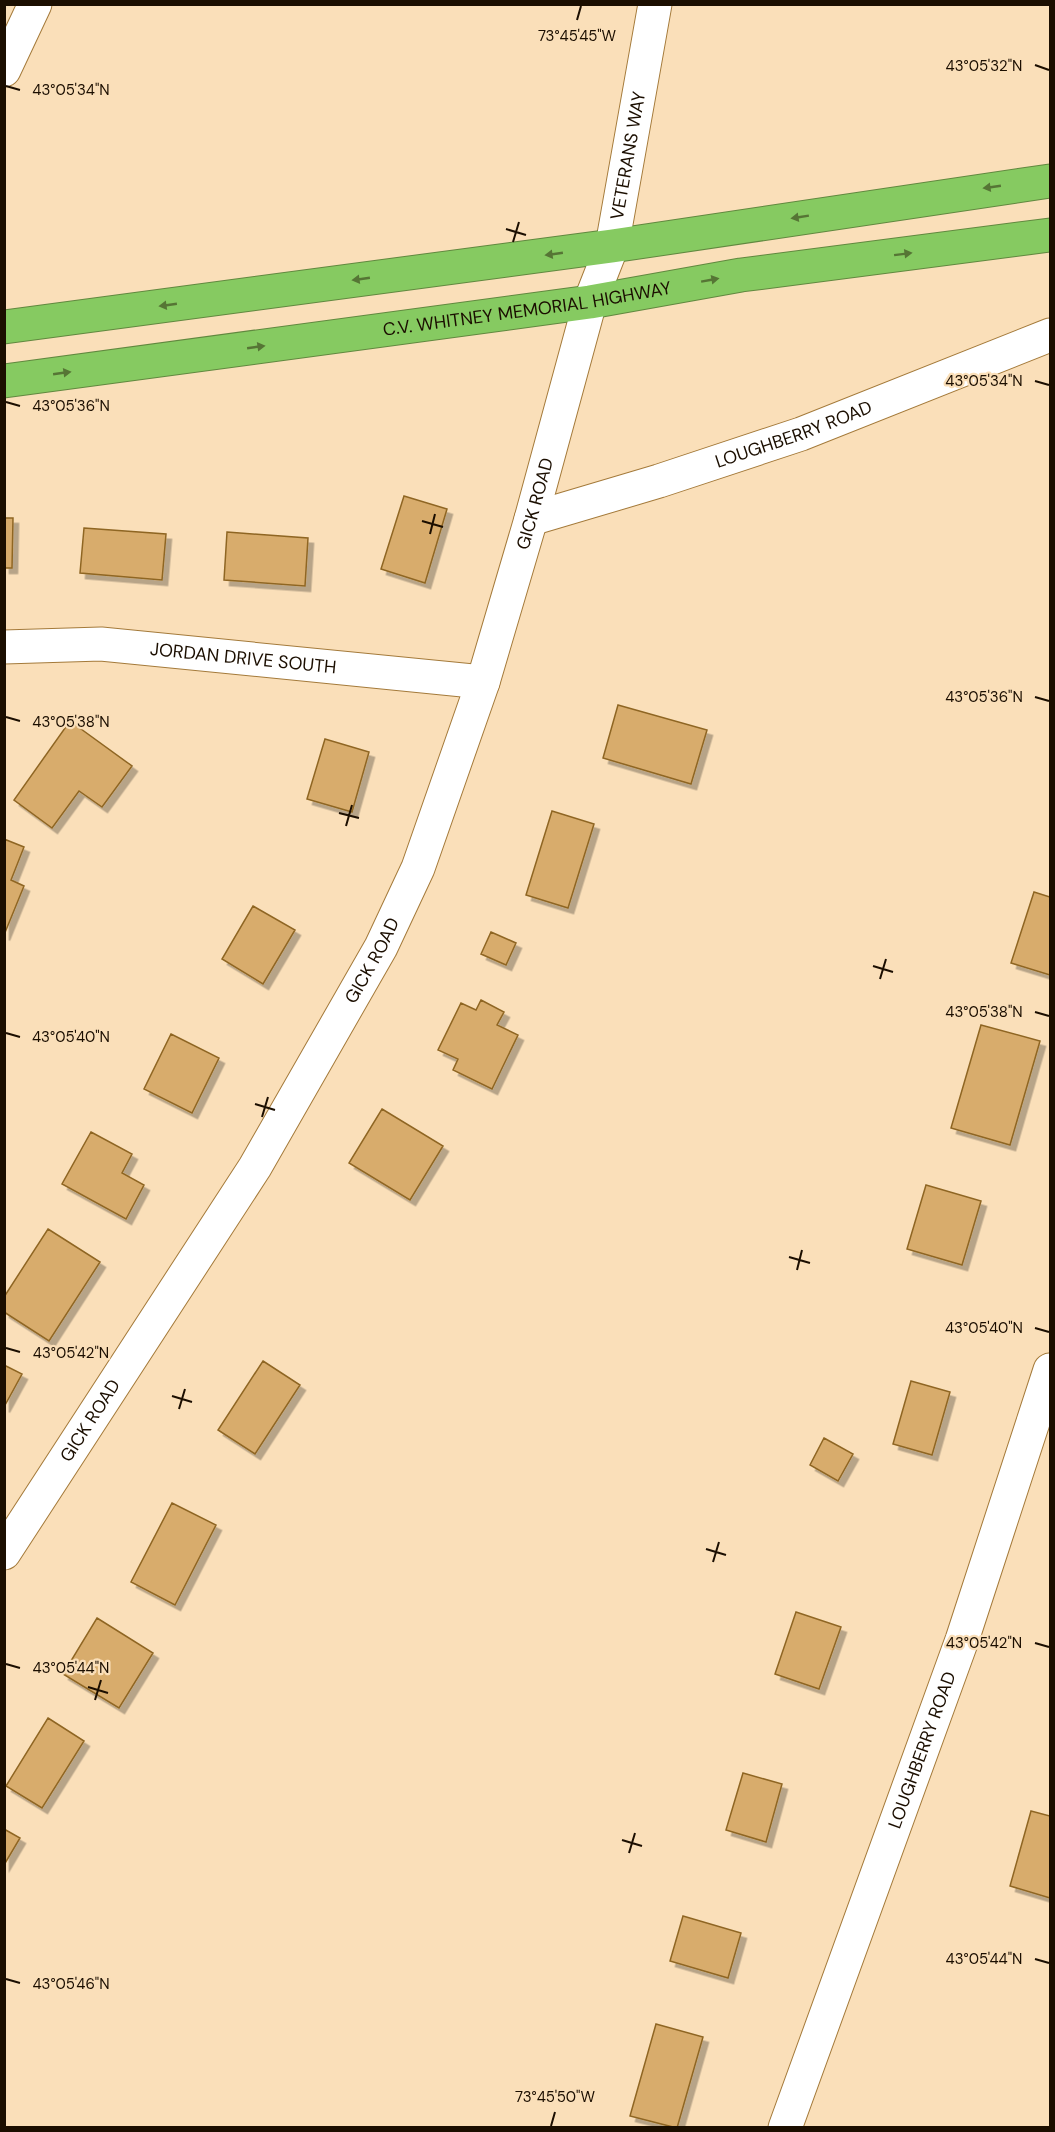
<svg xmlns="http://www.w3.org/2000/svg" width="1055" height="2132" viewBox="0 0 1055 2132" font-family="'DM Sans',sans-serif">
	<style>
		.building { fill: #d8ac6c; stroke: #8f6624; stroke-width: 1.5; filter: url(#shadow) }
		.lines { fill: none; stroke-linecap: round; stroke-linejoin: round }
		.minor-casing { stroke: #a47a3a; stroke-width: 35 }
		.highway-casing { stroke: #61883f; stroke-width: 35 }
		.minor { stroke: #fff; stroke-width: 33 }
		.highway { stroke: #86ca61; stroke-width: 33 }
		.oneway { fill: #567535 }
		.ticks { fill: none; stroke: #1b0e00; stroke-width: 2 }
		.labels { text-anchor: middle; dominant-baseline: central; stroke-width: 4.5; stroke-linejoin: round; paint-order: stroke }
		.street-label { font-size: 18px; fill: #1b0e00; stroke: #fadfb9 }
		.ticks-label { font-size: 15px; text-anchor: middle; fill: #1b0e00; stroke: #fadfb9; stroke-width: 4.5; stroke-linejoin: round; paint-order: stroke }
	</style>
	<defs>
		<filter id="shadow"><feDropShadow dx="5.5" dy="5.5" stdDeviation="0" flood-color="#0004"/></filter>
	</defs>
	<rect width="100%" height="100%" fill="#fadfb9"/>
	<path class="building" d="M404,496l43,13 -22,74 -44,-14z
		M4,518h9l-1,50h-8z
		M84,528l82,6 -4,46 -82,-7z
		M227,532l81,6 -3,48 -81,-6z
		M618,705l89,25 -16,54 -88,-26z
		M70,721l62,45 -30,41 -23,-16 -27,37 -38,-28z
		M325,739l44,13 -17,60 -45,-13z
		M552,811l42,13 -26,84 -42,-13z
		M4,839l20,8 -13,33 13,6 -20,49z
		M1034,892l16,5v78l-39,-12z
		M253,906l42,24 -32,54 -41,-25z
		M491,932l25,11 -10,22 -25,-11z
		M481,1000l23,12 -7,13 21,10 -26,54 -39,-19 5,-11 -20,-9 23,-47 15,7z
		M981,1025l59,16 -30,104 -59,-17z
		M171,1034l48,24 -27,55 -48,-24z
		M382,1109l61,37 -33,54 -61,-37z
		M91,1132l41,22 -10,19 22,12 -18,34 -64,-35z
		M926,1185l55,16 -19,64 -55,-16z
		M48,1229l52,33 -51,79 -45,-29v-15z
		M263,1361l37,24 -45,69 -37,-24z
		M4,1365l18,9 -18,33z
		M911,1381l39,11 -18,63 -39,-11z
		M824,1438l29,16 -15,27 -28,-16z
		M172,1503l44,22 -41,80 -44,-23z
		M796,1612l45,15 -22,62 -44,-15z
		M97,1618l56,35 -34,55 -56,-34z
		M48,1718l36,23 -42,67 -36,-22z
		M743,1773l39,11 -16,58 -40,-12z
		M1031,1811l19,5v82l-40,-12z
		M4,1829l16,9 -16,27z
		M683,1916l58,17 -13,45 -58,-17z
		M656,2024l47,13 -26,91 -47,-12z"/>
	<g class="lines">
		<defs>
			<g id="minor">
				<path d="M4,70l31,-66"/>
				<path id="s1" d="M531,519l128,-38 142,-47 249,-99"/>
				<path id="s2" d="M4,647l97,-3 382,38"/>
				<path id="s3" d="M4,1553l251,-386 126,-220 37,-79 65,-186 48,-163 59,-217 22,-56 43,-242"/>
				<path id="s4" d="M785,2128l177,-488 88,-270"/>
			</g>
			<g id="highway">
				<path d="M4,327l608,-81 438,-65"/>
				<path id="s5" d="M4,381l586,-79 151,-27 309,-40"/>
			</g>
		</defs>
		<use href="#minor" class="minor-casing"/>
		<use href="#highway" class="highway-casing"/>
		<use href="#minor" class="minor"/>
		<use href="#highway" class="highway"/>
	</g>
	<defs><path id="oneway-solid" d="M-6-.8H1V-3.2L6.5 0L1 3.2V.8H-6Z" transform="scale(1.5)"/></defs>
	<g class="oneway">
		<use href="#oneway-solid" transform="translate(992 187) rotate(172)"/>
		<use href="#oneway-solid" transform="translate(800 217) rotate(171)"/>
		<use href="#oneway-solid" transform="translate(554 254) rotate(172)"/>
		<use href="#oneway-solid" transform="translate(903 254) rotate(-7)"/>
		<use href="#oneway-solid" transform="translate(361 279) rotate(172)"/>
		<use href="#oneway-solid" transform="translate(710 280) rotate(-10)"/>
		<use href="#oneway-solid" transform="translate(168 305) rotate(172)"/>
		<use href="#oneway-solid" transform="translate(256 347) rotate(-8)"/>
		<use href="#oneway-solid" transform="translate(62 373) rotate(-8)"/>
	</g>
	<path class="ticks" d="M577,20l4,-14M1035,65l14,5M6,86l14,4M506,229l20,6M513,242l6,-20M1035,381l14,4M6,402l14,4M422,521l21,6M430,534l5,-20M1035,697l14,4M6,717l14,4M339,813l20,5M346,826l6,-21M873,966l20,6M880,979l6,-20M1035,1012l14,4M6,1033l14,4M255,1104l20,6M262,1117l6,-20M789,1257l21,6M797,1270l5,-20M1035,1328l14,4M6,1348l14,4M172,1396l20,6M179,1409l6,-20M706,1549l20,6M713,1562l6,-20M1035,1643l14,4M6,1664l14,4M88,1687l20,6M95,1700l6,-20M622,1840l20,6M629,1853l6,-20M1035,1959l14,4M6,1979l14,4M551,2126l4,-14"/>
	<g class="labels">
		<g class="street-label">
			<text stroke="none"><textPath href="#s3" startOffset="1545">VETERANS WAY</textPath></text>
			<text stroke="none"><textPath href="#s5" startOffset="528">C.V. WHITNEY MEMORIAL HIGHWAY</textPath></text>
			<text stroke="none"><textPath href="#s1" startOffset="276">LOUGHBERRY ROAD</textPath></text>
			<text stroke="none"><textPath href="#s3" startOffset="1184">GICK ROAD</textPath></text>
			<text stroke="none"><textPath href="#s2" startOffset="240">JORDAN DRIVE SOUTH</textPath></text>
			<text stroke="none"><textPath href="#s3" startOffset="698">GICK ROAD</textPath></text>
			<text stroke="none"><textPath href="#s3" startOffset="158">GICK ROAD</textPath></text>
			<text stroke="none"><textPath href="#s4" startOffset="402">LOUGHBERRY ROAD</textPath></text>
		</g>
	</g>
	<g class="ticks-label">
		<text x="577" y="41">73°45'45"W</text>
		<text x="984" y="71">43°05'32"N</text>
		<text x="71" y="95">43°05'34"N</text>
		<text x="984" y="386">43°05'34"N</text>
		<text x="71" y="411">43°05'36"N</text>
		<text x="984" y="702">43°05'36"N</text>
		<text x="71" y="727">43°05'38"N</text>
		<text x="984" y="1017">43°05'38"N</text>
		<text x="71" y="1042">43°05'40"N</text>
		<text x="984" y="1333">43°05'40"N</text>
		<text x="71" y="1358">43°05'42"N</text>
		<text x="984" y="1648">43°05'42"N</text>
		<text x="71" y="1673">43°05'44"N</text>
		<text x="984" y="1964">43°05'44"N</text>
		<text x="71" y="1989">43°05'46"N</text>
		<text x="555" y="2102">73°45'50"W</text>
	</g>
	<rect width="1055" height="2132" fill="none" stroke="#1b0e00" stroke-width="12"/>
</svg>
